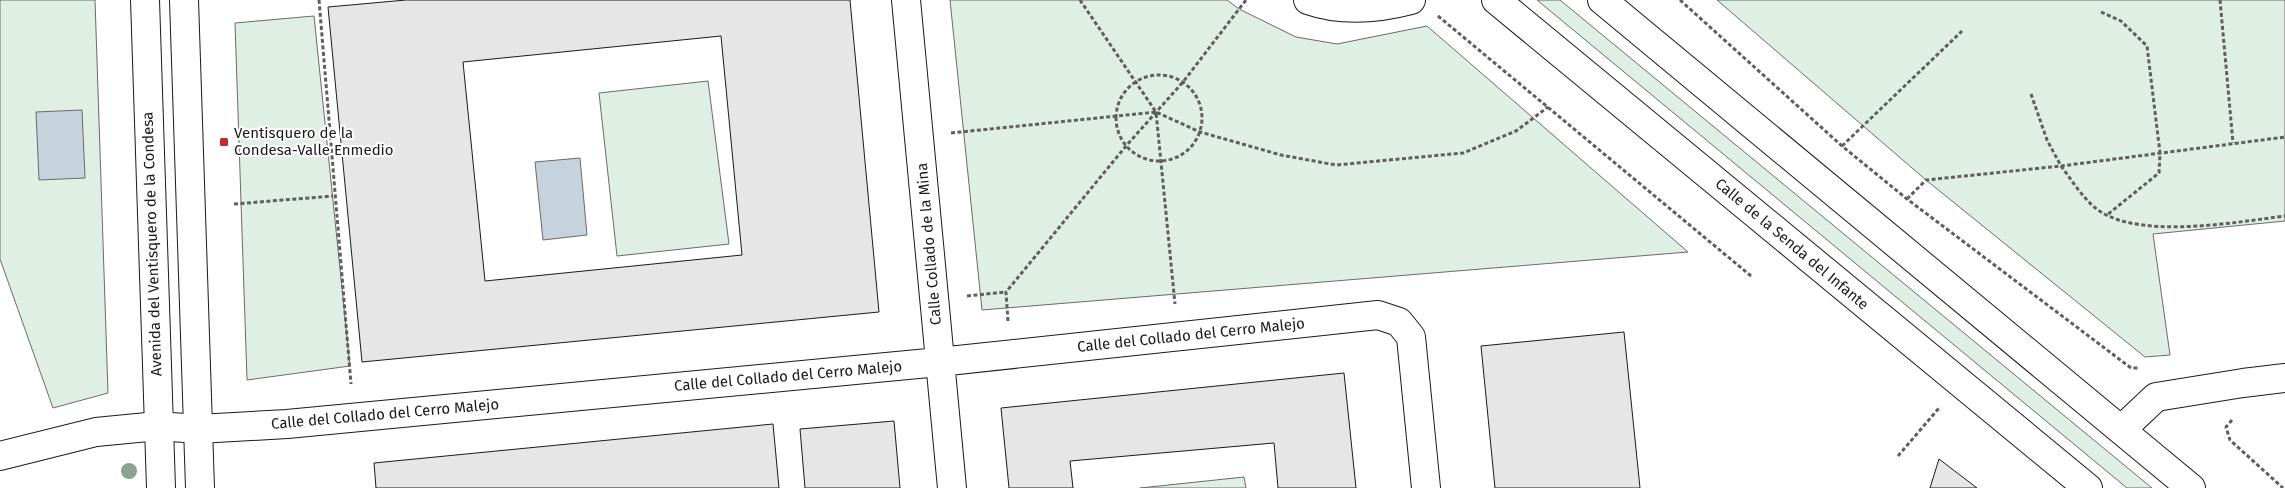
<svg xmlns="http://www.w3.org/2000/svg" width="2285" height="488" viewBox="0 0 2285 488" font-family="'Fira Sans',sans-serif">
	<style>
		.green { fill: #e0efe3; stroke: #6a6a6a }
		.water { fill: #c6d2dc; stroke: #6a6a6a }
		.building { fill: #e6e6e6; stroke: #1a1a1a; fill-rule: evenodd }
		.lines { fill: none; stroke-linecap: round; stroke-linejoin: round }
		.minor-casing { stroke: #1a1a1a; stroke-width: 30 }
		.secondary-casing { stroke: #1a1a1a; stroke-width: 30 }
		.path { stroke: #5f5f5f; stroke-width: 3; stroke-dasharray: 4 2.5; stroke-linecap: butt }
		.minor { stroke: #fff; stroke-width: 28 }
		.secondary { stroke: #fff; stroke-width: 28 }
		.tree { fill: #8aa48f }
		.poi-dot { fill: #c62828; stroke: #fff; stroke-width: 2 }
		.labels { text-anchor: middle; dominant-baseline: central; stroke-width: 4; stroke-linejoin: round; paint-order: stroke }
		.poi-label { font-size: 15px; fill: #1a1a1a; stroke: #fff; text-anchor: start }
		.street-label { font-size: 15px; fill: #1a1a1a; stroke: #fff }
	</style>
	<rect width="100%" height="100%" fill="#fff"/>
	<path class="green" d="M0,0h95l13,393 -55,15 -53,-149z
		M950,0h277l12,9 57,28 41,7 90,-18 261,226 -706,58z
		M1537,0h23l592,488h-25z
		M1717,0h568v221l-132,13 17,121 -25,2 -219,-177z
		M314,16l36,350 -103,14 -12,-357z
		M708,81l21,163 -112,12 -18,-163z
		M1244,477l2,11h-106z"/>
	<path class="water" d="M82,110l3,68 -46,2 -3,-68z
		M580,158l7,77 -44,5 -8,-78z"/>
	<path class="building" d="M406,0h444l29,312 -517,50 -34,-355zM721,36l21,219 -257,26 -22,-219z
		M1624,332l16,156h-145l-14,-142z
		M1344,373l12,115h-78l-4,-45 -204,18 3,27h-64l-8,-80z
		M894,421l6,67h-95l-5,-59z
		M773,424l6,64h-403l-2,-25z
		M1939,459l38,29h-47z"/>
	<g class="lines">
		<defs>
			<path id="minor" d="M906,0l46,488
				M1308,0c34,12 69,9 103,0
				M1496,0l592,488
				M1602,0l589,488
				M2121,430l35,-33 87,-14 42,-5
				M0,456l96,-24 62,-6 40,3 89,-5 652,-62 439,-47 21,7 12,15 15,151"/>
			<path id="secondary" d="M145,0l16,488
				M184,0l16,488"/>
		</defs>
		<use href="#minor" class="minor-casing"/>
		<use href="#secondary" class="secondary-casing"/>
		<path class="path" d="M319,0l32,384
			M1080,0l76,112 44,20 81,23 55,10 127,-12 53,-22 32,-24
			M1680,0l162,146 65,53 224,169h7
			M2220,0l13,143
			M2101,12l20,9 26,25 13,107 -1,20 -52,42
			M1438,16l313,260
			M1116 118a43 43 0 1 1 86 0a43 43 0 1 1-86 0Z
			M2031,94l16,46 14,26 224,-29
			M951,133l205,-21 19,192
			M1842,146l120,-115
			M1907,199l19,-19 135,-14c10,13 19,28 31,39 38,37 144,17 193,11
			M234,204l99,-8
			M967,296l39,-4
			M1008,321l-2,-29 120,-146 57,-64 63,-82
			M2232,420l-6,7 4,13 53,48
			M1898,456l41,-48"/>
		<use href="#minor" class="minor"/>
		<use href="#secondary" class="secondary"/>
	</g>
	<circle class="tree" cx="129" cy="471" r="8"/>
	<rect class="poi-dot" x="219" y="137" width="10" height="10" rx="2.5"/>
	<g class="labels">
		<g class="poi-label">
			<text x="234" y="133">Ventisquero de la<tspan x="234" dy="17">Condesa-Valle Enmedio</tspan></text>
		</g>
		<g class="street-label">
			<text transform="translate(152 244) rotate(-92)">Avenida del Ventisquero de la Condesa</text>
			<text transform="translate(929 244) rotate(-95)">Calle Collado de la Mina</text>
			<text transform="translate(1792 244) rotate(40)">Calle de la Senda del Infante</text>
			<text transform="translate(1191 335) rotate(-6)">Calle del Collado del Cerro Malejo</text>
			<text transform="translate(788 376) rotate(-5)">Calle del Collado del Cerro Malejo</text>
			<text transform="translate(385 414) rotate(-5)">Calle del Collado del Cerro Malejo</text>
		</g>
	</g>
</svg>
